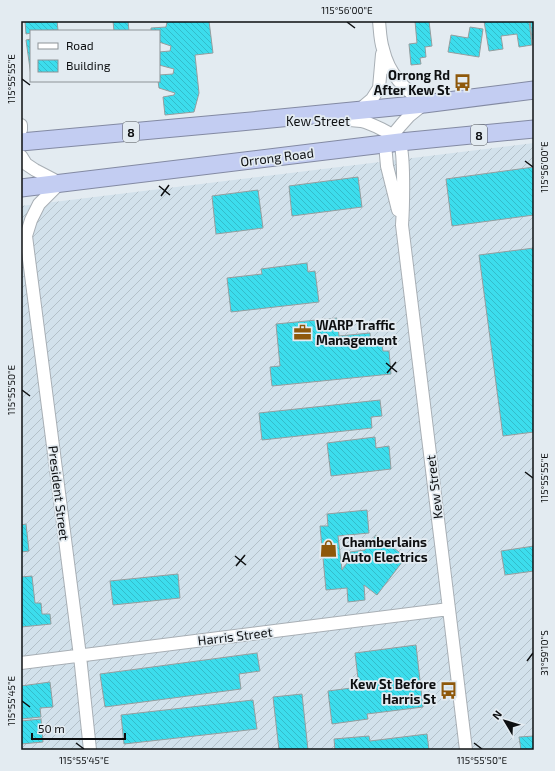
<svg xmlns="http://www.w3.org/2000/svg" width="555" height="771" viewBox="0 0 555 771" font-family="'Exo 2',sans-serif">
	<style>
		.industrial { fill: url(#industrial-furrows) }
		.building { fill: url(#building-back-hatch); stroke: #959e9f }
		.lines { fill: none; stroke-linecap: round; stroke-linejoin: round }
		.minor-casing { stroke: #a8afb5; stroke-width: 14 }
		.highway-casing { stroke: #838aa3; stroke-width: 19 }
		.minor { stroke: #fff; stroke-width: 12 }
		.highway { stroke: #c3cdf2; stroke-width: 17 }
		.ticks { fill: none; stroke: #0d0f11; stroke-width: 1.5 }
		.labels { text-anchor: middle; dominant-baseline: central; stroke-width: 3.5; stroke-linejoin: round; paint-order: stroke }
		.shield { fill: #e3ebf1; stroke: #4d5154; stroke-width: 1 }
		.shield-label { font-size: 12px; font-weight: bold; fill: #0d0f11 }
		.poi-label { font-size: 13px; font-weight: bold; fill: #0d0f11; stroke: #e3ebf1; text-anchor: end }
		.street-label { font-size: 13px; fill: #0d0f11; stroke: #e3ebf1 }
		.neatline { fill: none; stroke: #0d0f11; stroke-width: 1.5 }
		.ticks-label { font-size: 10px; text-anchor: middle; fill: #0d0f11 }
	</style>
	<defs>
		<pattern id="industrial-furrows" width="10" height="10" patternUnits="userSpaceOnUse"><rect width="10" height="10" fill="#d2e1eb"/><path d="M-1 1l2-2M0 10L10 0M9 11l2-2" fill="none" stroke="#b3c0c8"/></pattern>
		<pattern id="building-back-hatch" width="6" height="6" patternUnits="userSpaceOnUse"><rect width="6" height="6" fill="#3cdded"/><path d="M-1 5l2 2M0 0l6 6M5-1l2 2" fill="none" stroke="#34bcca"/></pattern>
	</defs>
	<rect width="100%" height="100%" fill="#e3ebf1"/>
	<path class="industrial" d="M534,143v607h-513v-544z"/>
	<path class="building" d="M25,21h32l1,9 -27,1v2l-5,1z
		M113,21h15l1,10h-15z
		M163,21h46l4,32 -18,2 4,38 -5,19 -29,3 -2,-18 11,-2 1,-2 -16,-5 -1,-7h1v-6l14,-1 1,-5 -15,-4v-13l11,-1 1,-5 -12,-4v-11h-8v-3l15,-1 1,-5z
		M415,21h14l3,25 -7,1 1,10 -6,1 1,6 -10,1 -2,-21 8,-1z
		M484,21h45l3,24 -13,2 -2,-13 -16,2 2,13 -14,2z
		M530,21h4v18h-2z
		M470,27l13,2 -4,28 -31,-5 3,-17 17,3z
		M31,39v37l-5,-36z
		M534,167v48l-82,11 -6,-47z
		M358,177l4,30 -70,9 -3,-30z
		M258,190l5,38 -47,6 -4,-38z
		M534,248v184l-31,4 -24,-181z
		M307,263l1,9 7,-1 4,31 -88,10 -4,-34 35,-4 -1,-5z
		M337,318l2,18 31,-3 1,13 11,-1 1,6h6l2,23 -119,12 -2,-19 10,-1 -4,-42z
		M380,400l2,16 -11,1 1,11 -110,12 -3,-27z
		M375,437l1,11 13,-2 2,23 -60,7 -4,-33z
		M367,510l2,23 -31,3 4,34 8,-11v-7l15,-2 11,-15 30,22 -29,38 -13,-10 1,15 -17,2 -1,-14 -21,2 -6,-64h8l-1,-12z
		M26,524l3,27 -8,1v-27z
		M534,546v25l-29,4 -4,-24z
		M178,574l2,24 -67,7 -3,-24z
		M32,576l3,27h6l1,11h8l1,10 -30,3v-50z
		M416,645l7,62 -56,7 1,5 -36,5 -4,-33 31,-4 -4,-34z
		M257,653l3,18 -21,3 2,15 -136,18 -5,-33z
		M50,682l3,25 -13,1 1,9 -20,2v-33z
		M302,694l6,56h-29l-6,-53z
		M253,700l4,29 -133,15 -3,-29z
		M41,719l2,23 -22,2v-23z
		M427,734l2,16h-94l-1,-11 35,-3 1,5z
		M534,736v14h-13l-2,-13z"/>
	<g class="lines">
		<defs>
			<path id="minor" d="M379,21c1,9 1,19 4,28 6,26 21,39 41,55l-15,12 -8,9 -16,19 2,22 11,44
				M359,110l13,-11 7,-11 3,-34
				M333,120c10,-1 19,0 28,1 9,2 33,13 38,20 6,9 4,70 3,84l47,384 17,141
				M21,125v5
				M21,156l5,8 9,6 25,13 -21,21 -8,16 -5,16 54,420 10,94
				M21,663l428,-54"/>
			<path id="highway" d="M21,142l219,-20 184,-18 110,-14
				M21,188l379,-46 134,-13"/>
		</defs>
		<use href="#minor" class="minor-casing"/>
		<use href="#highway" class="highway-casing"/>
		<use href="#minor" class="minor"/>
		<use href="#highway" class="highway"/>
	</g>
	<path class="ticks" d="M347,22l8,6M22,79l8,6M525,161l8,6M159,186l11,9M161,196l8,-11M386,363l11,9M387,373l9,-11M22,390l8,6M525,472l8,6M235,556l11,9M236,566l9,-11M527,661l6,-8M22,701l8,6M76,743l8,6M474,743l8,6"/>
	<defs>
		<symbol id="bus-bare" viewBox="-9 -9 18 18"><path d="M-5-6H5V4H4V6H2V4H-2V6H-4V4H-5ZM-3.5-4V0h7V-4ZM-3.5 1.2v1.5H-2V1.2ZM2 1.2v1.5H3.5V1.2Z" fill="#8e580b" stroke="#e3ebf1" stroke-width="2.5" paint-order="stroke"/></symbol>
		<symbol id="office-bare" viewBox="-9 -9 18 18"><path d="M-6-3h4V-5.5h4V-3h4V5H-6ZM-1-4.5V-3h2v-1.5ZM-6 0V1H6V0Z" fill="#8e580b" stroke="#e3ebf1" stroke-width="2.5" paint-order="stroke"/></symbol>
		<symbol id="shop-bare" viewBox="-9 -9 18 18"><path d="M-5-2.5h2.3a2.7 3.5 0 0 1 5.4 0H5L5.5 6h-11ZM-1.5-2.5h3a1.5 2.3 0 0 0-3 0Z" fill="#8e580b" stroke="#e3ebf1" stroke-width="2.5" paint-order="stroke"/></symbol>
	</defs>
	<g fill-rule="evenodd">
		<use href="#bus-bare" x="450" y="70" width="25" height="25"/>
		<use href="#office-bare" x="290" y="320" width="25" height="25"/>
		<use href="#shop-bare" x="316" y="536" width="25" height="25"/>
		<use href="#bus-bare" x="436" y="678" width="25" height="25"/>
	</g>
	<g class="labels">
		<g class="shield">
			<rect x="123" y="122" width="16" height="20" rx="3"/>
			<rect x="471" y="125" width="16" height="20" rx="3"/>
		</g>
		<g class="shield-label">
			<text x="131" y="132">8</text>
			<text x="479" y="135">8</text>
		</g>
		<g class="poi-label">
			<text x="450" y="75">Orrong Rd<tspan x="450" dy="15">After Kew St</tspan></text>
			<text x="316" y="325" text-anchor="start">WARP Traffic<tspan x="316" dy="15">Management</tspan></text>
			<text x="342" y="542" text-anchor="start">Chamberlains<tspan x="342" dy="15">Auto Electrics</tspan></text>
			<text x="436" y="684">Kew St Before<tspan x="436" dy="15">Harris St</tspan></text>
		</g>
		<g class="street-label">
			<text x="318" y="121">Kew Street</text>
			<text transform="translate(277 157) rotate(-7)">Orrong Road</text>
			<text transform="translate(434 487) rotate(-97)">Kew Street</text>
			<text transform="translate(59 493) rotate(83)">President Street</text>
			<text transform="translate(235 636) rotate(-7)">Harris Street</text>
		</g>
	</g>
	<rect width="555" height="771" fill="none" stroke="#e3ebf1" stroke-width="44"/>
	<rect x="30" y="30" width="130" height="52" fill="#e3ebf1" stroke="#8d9397"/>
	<rect x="38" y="43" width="20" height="6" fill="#ffffff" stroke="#8d9397"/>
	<text x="66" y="50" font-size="12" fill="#0d0f11">Road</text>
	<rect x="38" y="60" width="20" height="12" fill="url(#building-back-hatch)" stroke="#8d9397"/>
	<text x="66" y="70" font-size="12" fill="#0d0f11">Building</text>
	<g transform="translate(505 721) rotate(308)" stroke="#e3ebf1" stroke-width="3" paint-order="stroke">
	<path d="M0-3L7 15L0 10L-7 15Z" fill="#0d0f11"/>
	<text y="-6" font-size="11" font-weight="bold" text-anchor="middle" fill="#0d0f11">N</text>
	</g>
	<path d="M32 733v6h93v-6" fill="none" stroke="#0d0f11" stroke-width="2"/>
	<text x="38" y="733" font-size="12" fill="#0d0f11" stroke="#e3ebf1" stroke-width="3" paint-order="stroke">50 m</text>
	<rect x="22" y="22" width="511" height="727" class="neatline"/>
	<g class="ticks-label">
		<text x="347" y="14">115°56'00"E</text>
		<text transform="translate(11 79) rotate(-90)" y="4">115°55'55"E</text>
		<text transform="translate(544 167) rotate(-90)" y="4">115°56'00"E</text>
		<text transform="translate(11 390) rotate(-90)" y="4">115°55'50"E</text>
		<text transform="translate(544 478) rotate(-90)" y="4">115°55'55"E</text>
		<text transform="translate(544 653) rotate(-90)" y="4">31°59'10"S</text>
		<text transform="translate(11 701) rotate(-90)" y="4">115°55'45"E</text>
		<text x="84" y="764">115°55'45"E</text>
		<text x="482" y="764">115°55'50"E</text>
	</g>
</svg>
